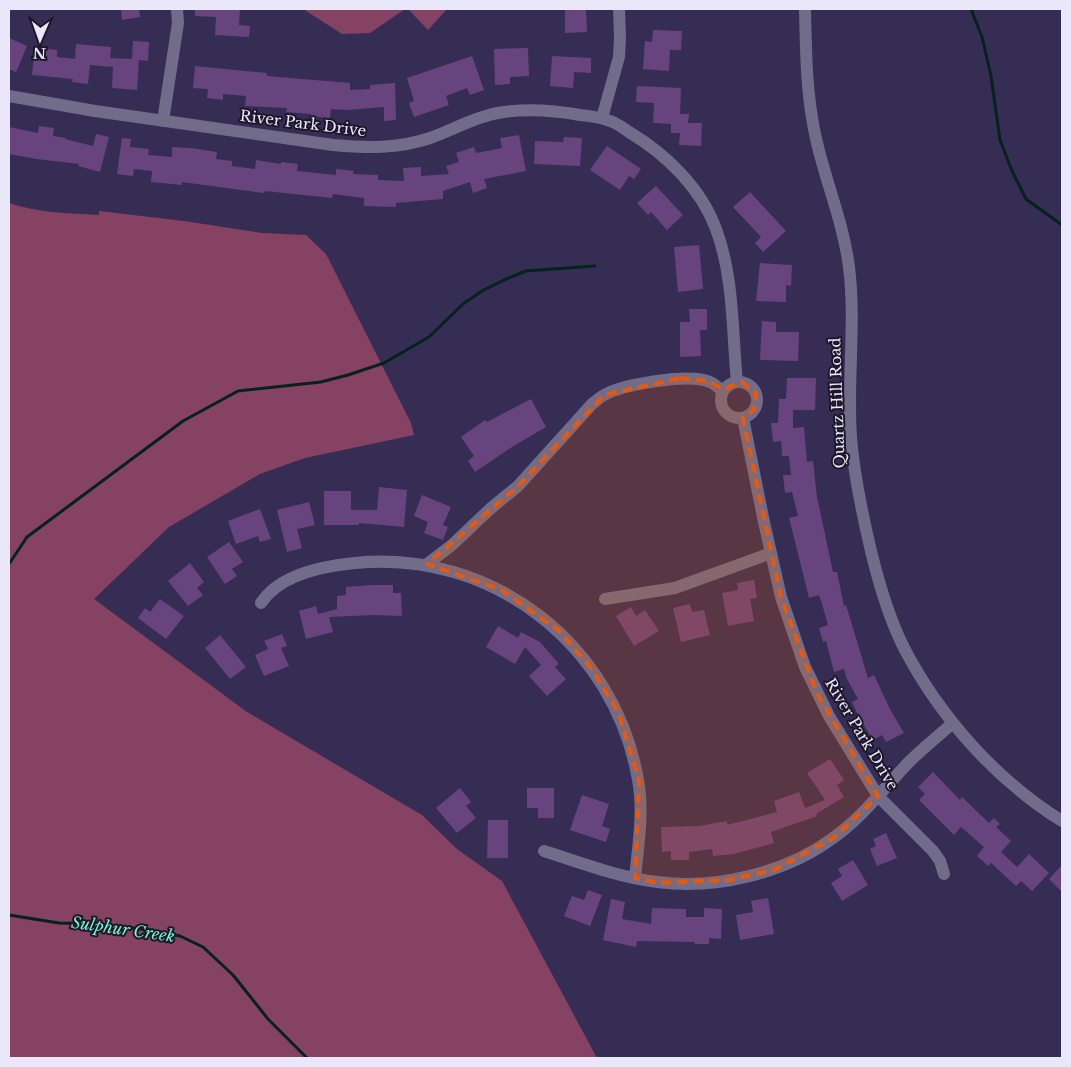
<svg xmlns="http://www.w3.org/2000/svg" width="1071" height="1067" viewBox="0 0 1071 1067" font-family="'Libre Baskerville',serif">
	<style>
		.forest { fill: #854262 }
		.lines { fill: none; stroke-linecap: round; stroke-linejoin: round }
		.stream { stroke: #04231b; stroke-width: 3 }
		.building { fill: #68447e }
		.minor { stroke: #716c89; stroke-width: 12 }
		.marked { fill: #e8590c; fill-opacity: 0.2; stroke: #e8590c; stroke-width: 4; stroke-dasharray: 10 6; stroke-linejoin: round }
		.labels { text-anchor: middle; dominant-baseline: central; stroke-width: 4; stroke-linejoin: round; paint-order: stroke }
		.street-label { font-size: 15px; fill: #eae7fb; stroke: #1c182a }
		.water-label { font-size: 16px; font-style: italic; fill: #73f7d2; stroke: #1c182a }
	</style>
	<rect width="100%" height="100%" fill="#352d53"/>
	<path class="forest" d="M303,9h102l-35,24 -28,1z
		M408,9h39l-19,21z
		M9,203c29,10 59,10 90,12v-4l85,10 78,12 44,2 20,19 85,169 3,12 -109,23 -45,16 -91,53 -75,72 153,113 175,103 35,34 45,32 95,177h-588z"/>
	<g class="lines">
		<path class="stream" d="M971,9l11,28 9,39 9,64 12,31 14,28 36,26
			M9,564l18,-27 156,-116 55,-30 83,-9 27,-7 36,-12 45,-26 34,-33 19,-13 24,-12 20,-8 69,-5
			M9,915l50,8 38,1 53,6 30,6 23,11 30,28 35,44 39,39"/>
	</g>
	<path class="building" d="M121,9h18l1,8 -18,3z
		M195,9h45l-1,16 11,1 -1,11 -34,-2 1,-18 -21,-1z
		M565,9h21l1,23 -22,1z
		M653,30l29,1 -1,19h-11l-1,21 -26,-2 2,-28 7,1z
		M9,38l18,8 -11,26 -7,-3z
		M133,41l16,1 -1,19 -9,-1 -2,30 -25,-2 1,-21 -23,-2 -2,19 -16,-2 1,-3 -41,-4 3,-28 22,3v7l18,2 1,-15 35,3 -1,11 22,1z
		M528,48l1,28 -19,1v7l-15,1 -1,-36z
		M472,56l12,34 -14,5 -3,-7 -21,8 3,9 -35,12 -5,-14 5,-2 -7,-23z
		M552,56l39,2v15l-17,-1 -1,16 -23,-2z
		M195,66l72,7v3l83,7v7l20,-1v-4l25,-2 1,37 -12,1v-14l-37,3 -16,-1 -1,9 -19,-2v-2l-25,-2 1,-4 -42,-2 1,-10 -23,-2v6l-16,-2 1,-9 -15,-1z
		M637,86l44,2 -1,26h9l-1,9h14l-1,23 -22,-1 1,-12h-9v-9l-18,-1 1,-20 -18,-1z
		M39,126l15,2 -1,8 13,2 -1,1 28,7 3,-12 13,3 -9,35 -22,-6 1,-2 -42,-5 -28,-5v-27l29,6z
		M519,135l7,36 -42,8 3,9 -14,5 -3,-11 -27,9v8l-47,4v4l-32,-1v-8l-31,-4 -1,4 -67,-7 -1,2 -82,-11v3l-31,-3 1,-11 -18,-2 -1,7 -16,-2 5,-36 9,1 -1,8 19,2 -1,6 24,2v-10l19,1 26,4 -1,7 16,2v5l23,3 1,-9 25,4v-2l17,2 -1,7 39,4v-6l18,2 -1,3 25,1v5l26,1 -1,-13 18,-1v9l28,-2 -3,-8 13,-4 -3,-9 18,-6 2,6 26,-5 -2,-10z
		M564,137l18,1 -2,28 -46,-2 1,-23 28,1z
		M607,146l34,23 -7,10 -5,-3 -9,14 -30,-20z
		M656,186l27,29 -16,15 -16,-18 -3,3 -11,-12z
		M750,192l36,39 -23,21 -8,-9 6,-6 -28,-30z
		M699,245l4,44 -25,3 -4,-45z
		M760,263l32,2 -1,21 -5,-1v17l-30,-1z
		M689,309h18v21h-7l1,26 -21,1v-35h10z
		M762,321l14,1v10h23l-1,29 -38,-1z
		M787,378h29l-1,32h-22v18l11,-1 3,35 6,-1 4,36 16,75h4l7,34 2,-1 22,73 6,-3 17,36 13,22 -18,9 -4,-7 -9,5 -13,-21 -8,-17 6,-3 -12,-22 -2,-8 -10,3 -8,-31 -3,1 -4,-14 9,-3 -6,-21 -3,-9 -10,3 -20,-80 9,-2 -6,-24 -7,1 -2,-18h8l-2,-19h-7l-1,-15 -8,1 -2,-19h7l1,-24h7z
		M531,399l15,28 -34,20 -37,25 -7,-11 6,-5 -13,-19 24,-17 2,2z
		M379,487l28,3 -3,37 -45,-4v2h-35v-34h27v19h26z
		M422,495l29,12 -8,18 5,2 -5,13 -19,-7 4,-11 -14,-6z
		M309,502l6,23 -18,4 5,19 -15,4 -10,-42z
		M260,509l11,30 -11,3 -2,-6 -22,8 -8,-23z
		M229,542l14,20 -11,7 5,7 -12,8 -18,-27z
		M190,563l14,19 -7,6 6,7 -15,11 -20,-25z
		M754,580l3,18 -7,1 4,22 -26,5 -6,-33 16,-3 -1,-7z
		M373,585h20v8h8l1,23 -29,-1 -44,2 4,15 -27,7 -7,-28 17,-5 2,8 19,-5v-13l9,-1v-8z
		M160,599l24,17 -18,23 -28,-21 7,-10 5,4z
		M690,604l2,8 12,-2 6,25 -29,7 -8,-34z
		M631,607l5,9 9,-6 14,21 -25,15 -18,-30z
		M498,626l20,12 3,-6 19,10 19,22 -4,3 11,12 -19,17 -18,-20 12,-11 -16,-18 -10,17 -29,-17z
		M282,634l5,12 -6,2 8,18 -25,10 -9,-21 13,-6 -4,-8z
		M220,635l26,32 -16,12 -25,-31z
		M830,759l14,21 -7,5 7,12 -28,17 1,2 -46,16 3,11 -40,11 -21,2 -1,-7 -23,3v8h-18v-9l-9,1 -1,-25 38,-1 28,-5v4l50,-13 -3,-11 25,-9 6,16 20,-8 -18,-27z
		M933,772l27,28 2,-3 27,26 5,-5 6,6 -4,3 15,14 -10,11 16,15 12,-13 20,19 -17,18 -11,-10 -5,5 -25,-23 -3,3 -11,-10 7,-9 -23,-20 -7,8 -35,-35 6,-6 -7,-7z
		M460,788l11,14 -5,4 10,12 -19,15 -21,-25z
		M527,788h27v30h-16v-10h-11z
		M582,795l27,9 -7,22 8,3 -4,13 -36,-12z
		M488,820h20v38h-21z
		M886,833l11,25 -20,8 -7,-17 6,-3 -3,-7z
		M853,860l15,25 -26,16 -11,-18 11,-7 -4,-7z
		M1062,865v27l-13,-13z
		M588,890l14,5 -12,31 -26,-10 8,-20 12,4z
		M768,898l6,36 -34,6 -4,-25 17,-3 -2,-11z
		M611,899l14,3 -3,17 29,5 1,-16 34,1v8h18v-9l18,1 -1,30 -12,-1v6h-15l1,-2 -58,-1 -1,6 -33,-7z"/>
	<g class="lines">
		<path class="minor" d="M805,9c1,40 1,80 9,120 9,47 29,91 35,138 7,56 -2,114 2,170 3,39 11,76 20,114 8,33 18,67 33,97 36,69 92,132 158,173
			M9,96l86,15 238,34c33,3 65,4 97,-7 23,-8 44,-21 68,-25 28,-5 54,-3 82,2 10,1 20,2 30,6 7,2 13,7 19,11 37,22 72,56 87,97 18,48 16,102 21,153
			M602,118l17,-61 1,-20 -1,-28
			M163,121l15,-98 -1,-14
			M721 400a18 18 0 1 1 36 0a18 18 0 1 1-36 0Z
			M743,418l21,104 17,75 24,70 24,49 49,80 55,55 7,10 4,13
			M427,564l25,-19 38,-36 28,-23 74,-82c4,-3 8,-7 12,-9 20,-11 86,-22 106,-13 5,2 8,5 12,9
			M605,599l70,-11 96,-35
			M261,603c19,-29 62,-37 94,-40 137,-14 260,82 283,217 6,32 0,66 -3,98
			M544,851c37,12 74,26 113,31 58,8 129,-9 176,-44 29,-20 51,-50 75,-75 14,-14 30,-27 45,-40"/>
	</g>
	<path class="marked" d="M680,378l28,3 15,8 19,-7 14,11 -2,17 -11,8 38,179 36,96 61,103 -44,42 -60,32 -44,10 -72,3 -23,-5 4,-97 -21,-69 -27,-44 -33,-38 -57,-40 -74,-26 91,-78 86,-91z"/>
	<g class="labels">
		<g class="street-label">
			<text transform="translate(303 123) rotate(7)">River Park Drive</text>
			<text transform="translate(837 403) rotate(-92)">Quartz Hill Road</text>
			<text transform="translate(862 734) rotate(59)">River Park Drive</text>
		</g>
		<g class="water-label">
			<text transform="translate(123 929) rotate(8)">Sulphur Creek</text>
		</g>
	</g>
	<rect width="1071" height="1067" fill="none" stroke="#eae7fb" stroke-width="20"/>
	<g transform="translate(40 40) rotate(182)" stroke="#1c182a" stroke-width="4" paint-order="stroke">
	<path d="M0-4L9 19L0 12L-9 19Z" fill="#eae7fb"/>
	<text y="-8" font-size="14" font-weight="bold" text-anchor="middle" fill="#eae7fb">N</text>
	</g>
</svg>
